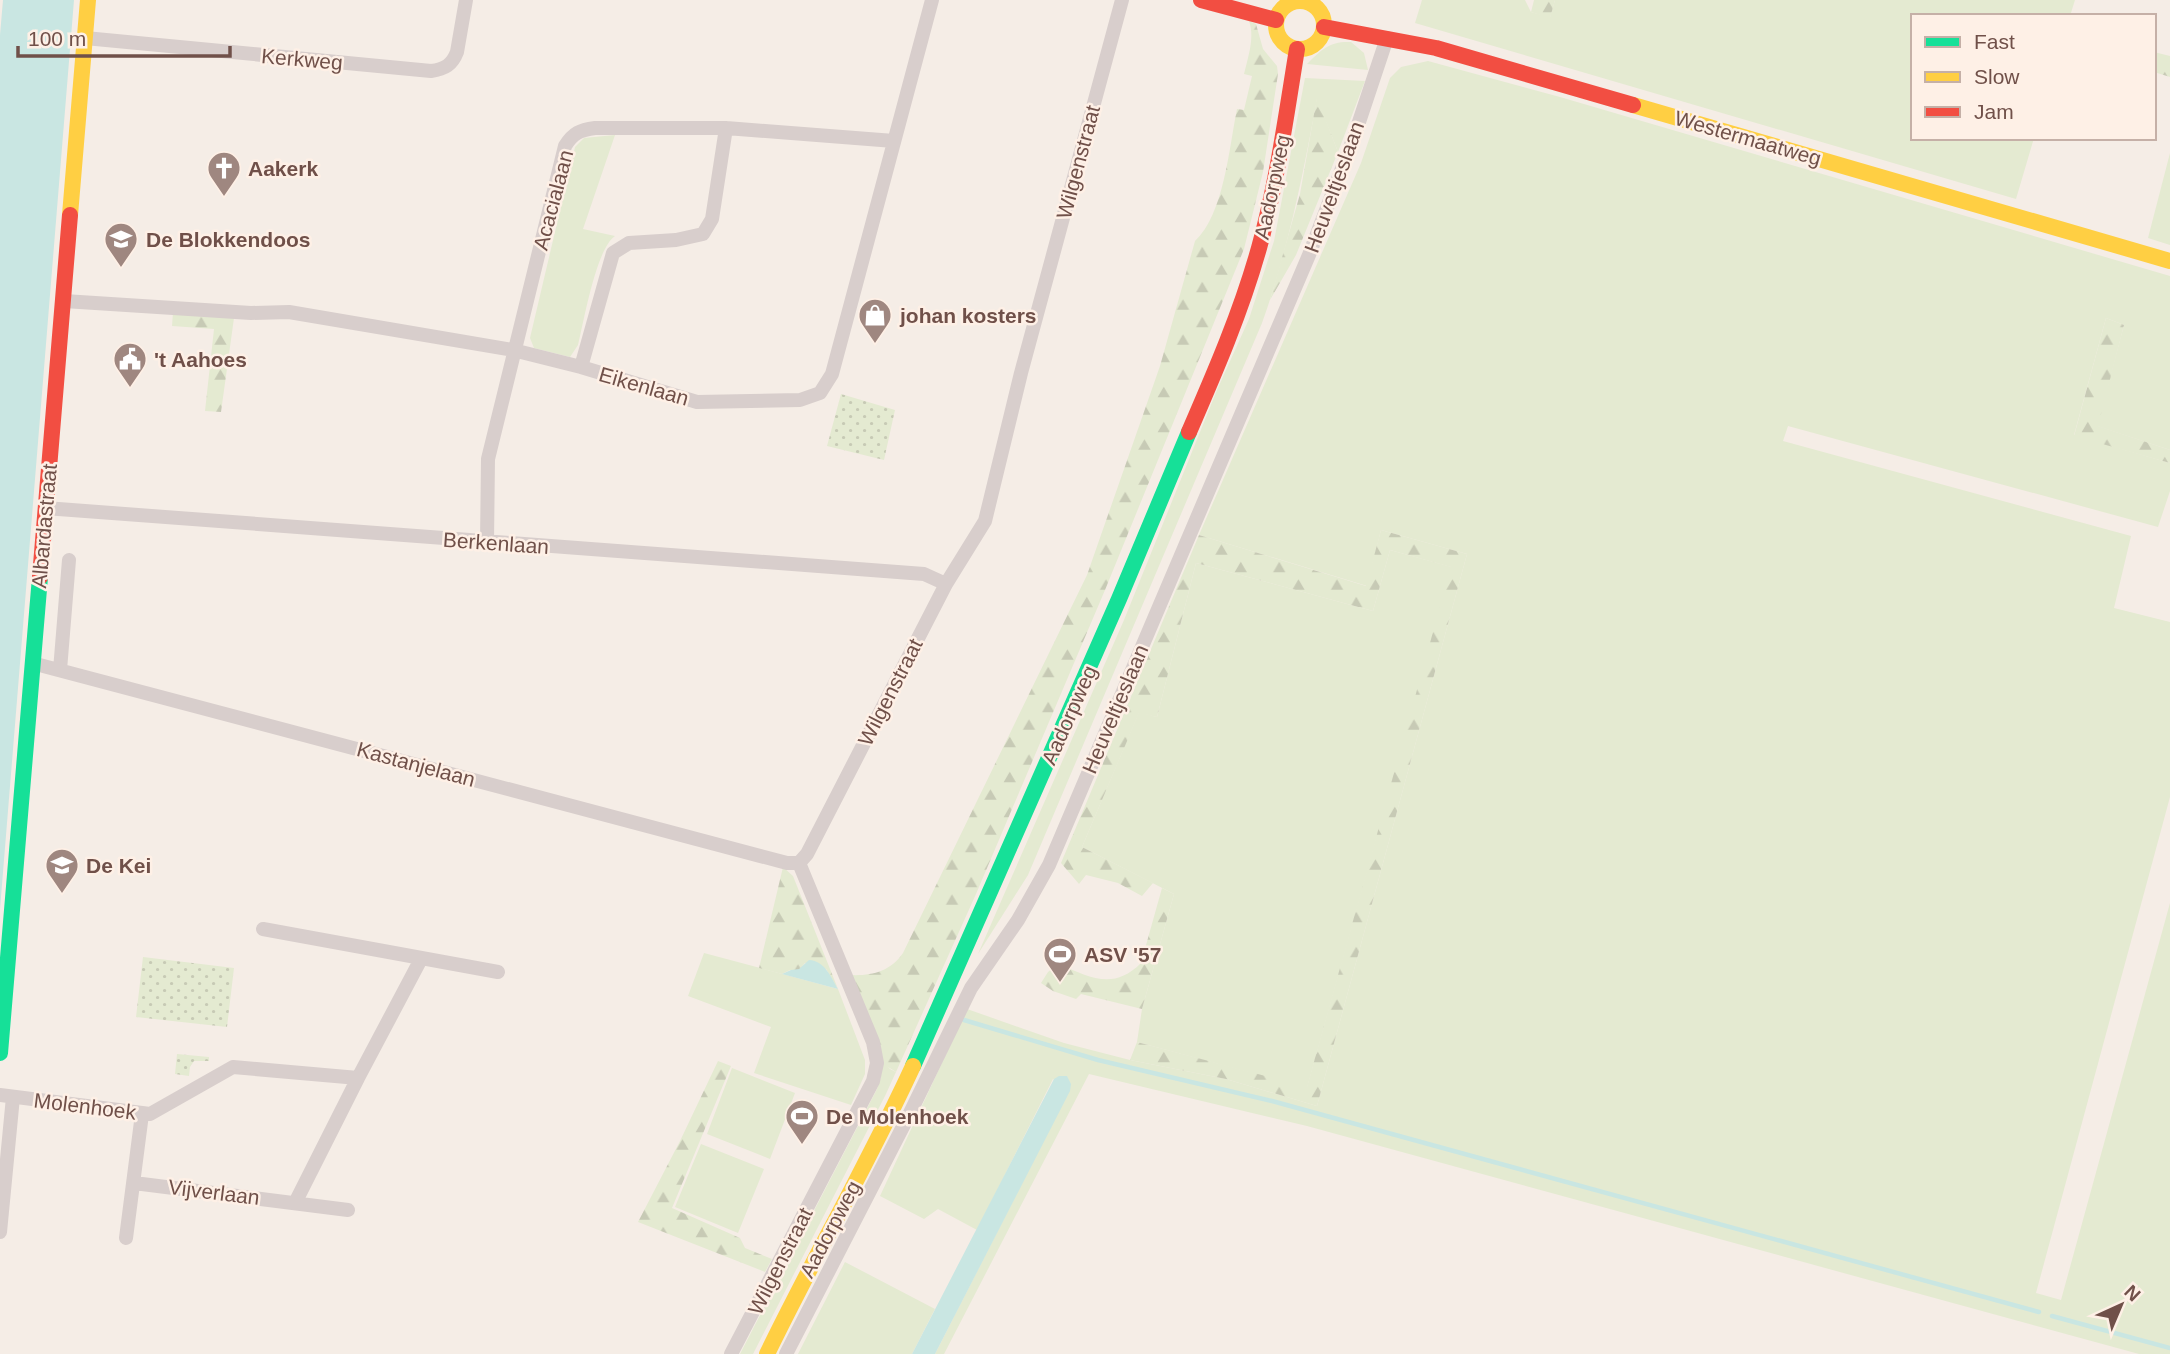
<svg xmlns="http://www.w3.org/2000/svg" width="2170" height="1354" viewBox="0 0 2170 1354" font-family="Arial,sans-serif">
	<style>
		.green { fill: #e4ead1 }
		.forest { fill: url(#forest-firs) }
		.park { fill: url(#park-dots) }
		.water { fill: #c9e6e2 }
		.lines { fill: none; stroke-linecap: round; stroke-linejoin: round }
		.stream { stroke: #c9e6e2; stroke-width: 4.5 }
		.street { stroke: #d8cecc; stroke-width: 14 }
		.fast { stroke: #16e098; stroke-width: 16 }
		.slow { stroke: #ffcf43; stroke-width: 16 }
		.jam { stroke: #f24e42; stroke-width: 16 }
		.labels { text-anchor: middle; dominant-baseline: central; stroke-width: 5; stroke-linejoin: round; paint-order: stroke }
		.street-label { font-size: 21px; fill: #705049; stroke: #fef0e6 }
		.poi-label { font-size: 21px; font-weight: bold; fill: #705049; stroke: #fef0e6; text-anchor: start }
	</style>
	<defs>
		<pattern id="forest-firs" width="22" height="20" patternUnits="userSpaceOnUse" patternTransform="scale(1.75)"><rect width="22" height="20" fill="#e4ead1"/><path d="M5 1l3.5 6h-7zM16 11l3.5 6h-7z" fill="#c7cab5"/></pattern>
		<pattern id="park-dots" width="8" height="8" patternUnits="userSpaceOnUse" patternTransform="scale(1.75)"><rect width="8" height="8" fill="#e4ead1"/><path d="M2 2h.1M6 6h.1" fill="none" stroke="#c7cab5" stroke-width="1.8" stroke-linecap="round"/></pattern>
	</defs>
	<rect width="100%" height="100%" fill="#f5ede6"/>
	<path class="green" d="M1422,0h103l6,12 19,5 5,-17h520l-5,16h-157v122h121l-18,61 -601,-176z
		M1351,42l13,11 4,17 -61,-6c15,-15 23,-23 44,-22z
		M1428,61l132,36 610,179v174l-73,-24 27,-101 -18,-7 -32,117 96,28v28l-12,36 -370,-101 -5,15 348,95 -17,72 56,14v175l-134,496 25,7 109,-397v451h-31l-832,-228 -218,-52 -145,280h-9l134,-263 -16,-12 -76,151 -39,-21 -14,10 -44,-23 87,-187 97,34 66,17 96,19 91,27 150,-552 -86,-24 -14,56 -168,-51 162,-372 29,-85 11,-11z
		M1305,78l60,3 -27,71 -21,-53c-14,76 -29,151 -55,224l-234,552 -50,79 146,-334 93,-230 32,-71 25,-78z
		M615,135l-32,94 32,7c-19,13 -31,85 -37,109l-8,12 -36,-9 -4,-10 45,-191 9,-9z
		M2170,153v92l-22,-7z
		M1390,550l62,17 -145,521 -170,-46 5,-33 32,-115 -92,-47 57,-135 18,5 39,-154 177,48z
		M704,953l134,36 27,71v14l-14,31 -97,-32 17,-46 -83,-31z
		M880,1057l10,12 6,3 -11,24 -132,258h-13l137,-265 4,-12z
		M732,1068l63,25 -25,66 -63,-25z
		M701,1144l63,25 -26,64 -63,-26z
		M845,1262l90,47 -23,45h-114z"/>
	<path class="forest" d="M1534,0h21l-5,18 -19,-6z
		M1249,21l7,3 7,25 14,17 1,8 -15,98 -19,77 -139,341 -129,304 -80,178 -11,-7 -5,-8 -30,-82c21,1 40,-3 53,-22l184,-378 73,-209 35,-125c29,-27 34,-93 42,-132l7,1 8,-34 -8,-2c4,-17 11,-37 5,-53z
		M2154,52l16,4v21l-16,-5z
		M1317,97l21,55 -42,103 -26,45 30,-106z
		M173,312l61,6 -13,94 -16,-1 9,-82 -42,-3z
		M2106,318l18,7 -26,101 72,24v13l-96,-27z
		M1381,530l86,24 -150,552 -91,-27 -96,-19 7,-18 170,45 144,-520 -61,-17 -17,61 -177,-48 -39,154 -18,-4 -57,134 71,36 -11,13 -24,-13 -32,-8 -7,9 -18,-21 138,-328 167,51z
		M783,867l10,9 45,113 -12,-20 -21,-6 -6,7h-9l-8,4 -23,-6z
		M1162,888l12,6 -32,115 -61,-15 -5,5 -23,-8 -12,-8 7,-11 10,-8c32,13 55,27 83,-1z
		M718,1061l13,5 -59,142 68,30 5,10 27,11 -7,13 -127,-50 42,-81z"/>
	<path class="park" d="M841,394l54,16 -11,50 -57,-14z
		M143,957l91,11 -7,59 -91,-10z
		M177,1054l32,3v4h-15l-4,6 -1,9 -14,-2z"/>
	<path class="water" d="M3,0h71l-74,909v-874z
		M809,960c16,1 22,17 29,29l-56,-15 9,-4 8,-1z
		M1059,1076h8l4,8 -1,7 -135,263h-23l142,-275z"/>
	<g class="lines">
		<path class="stream" d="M964,1020l134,40 174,41 767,211
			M2052,1316l118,32"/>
		<path class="street" d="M85,38l346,33c14,-2 21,-6 26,-19l9,-52
			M64,301l187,12 38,-1 224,38 68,17 116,35 103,-2 20,-7 12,-19 100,-374
			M581,367l32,-114 16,-10 47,-3 27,-6 9,-15 14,-91
			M45,508l879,66 22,10
			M487,542l1,-83 77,-313c8,-13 15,-16 30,-18h131l168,13
			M32,663l755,200h12
			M60,670l9,-110
			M799,863l8,-9 139,-270 39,-63 36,-148 101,-373
			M263,929l235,43
			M0,1095l150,19 83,-47 125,11 63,-119
			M134,1183l214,27
			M295,1203l63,-125
			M0,1232l13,-135
			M126,1238l16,-124
			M731,1354l142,-273 4,-18 -4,-21 -74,-179
			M786,1354l124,-241 61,-125 47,-68 31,-55 260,-610 45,-118 33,-99"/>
		<path class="fast" d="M0,1053l40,-476
			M913,1066l206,-467 70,-167"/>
		<path class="slow" d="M1276 25a24 24 0 1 1 48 0a24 24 0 1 1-48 0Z
			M1633,105l537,156
			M70,215l18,-215
			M767,1354c47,-97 101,-190 146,-288"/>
		<path class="jam" d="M1201,0l75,20
			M1324,27l112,21 197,57
			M1189,432c26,-60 52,-120 70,-184 18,-65 27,-132 38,-199
			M40,577l30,-362"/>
	</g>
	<defs>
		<symbol id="church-pin" viewBox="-11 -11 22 30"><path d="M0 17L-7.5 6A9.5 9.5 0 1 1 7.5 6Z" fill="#9f8780" stroke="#fef0e6"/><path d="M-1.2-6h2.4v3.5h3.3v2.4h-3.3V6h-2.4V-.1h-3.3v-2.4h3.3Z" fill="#fff"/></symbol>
		<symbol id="school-pin" viewBox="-11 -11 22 30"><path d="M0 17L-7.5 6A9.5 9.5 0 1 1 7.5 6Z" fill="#9f8780" stroke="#fef0e6"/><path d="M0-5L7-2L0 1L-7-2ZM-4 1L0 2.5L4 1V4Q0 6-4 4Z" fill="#fff"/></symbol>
		<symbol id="shop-pin" viewBox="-11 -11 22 30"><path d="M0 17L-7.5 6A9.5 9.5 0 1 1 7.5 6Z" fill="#9f8780" stroke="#fef0e6"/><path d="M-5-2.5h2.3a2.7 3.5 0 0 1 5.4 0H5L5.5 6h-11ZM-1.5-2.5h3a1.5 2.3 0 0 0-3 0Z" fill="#fff"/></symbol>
		<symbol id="civic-pin" viewBox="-11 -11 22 30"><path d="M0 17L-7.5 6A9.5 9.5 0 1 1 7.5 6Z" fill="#9f8780" stroke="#fef0e6"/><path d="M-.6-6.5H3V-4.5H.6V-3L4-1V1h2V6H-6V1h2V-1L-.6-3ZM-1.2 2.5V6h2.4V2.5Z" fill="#fff"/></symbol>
		<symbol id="stadium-pin" viewBox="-11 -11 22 30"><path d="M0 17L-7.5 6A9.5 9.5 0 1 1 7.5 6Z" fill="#9f8780" stroke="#fef0e6"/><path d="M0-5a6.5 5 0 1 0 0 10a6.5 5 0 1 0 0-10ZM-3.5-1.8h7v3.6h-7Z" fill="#fff"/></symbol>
	</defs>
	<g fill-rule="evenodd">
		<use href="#church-pin" x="205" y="149" width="38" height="52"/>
		<use href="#school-pin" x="102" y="220" width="38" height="52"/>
		<use href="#shop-pin" x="856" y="296" width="38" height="52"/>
		<use href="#civic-pin" x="111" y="340" width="38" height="52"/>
		<use href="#school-pin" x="43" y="846" width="38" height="52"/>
		<use href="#stadium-pin" x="1041" y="935" width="38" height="52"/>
		<use href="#stadium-pin" x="783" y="1097" width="38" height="52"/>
	</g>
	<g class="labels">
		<g class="street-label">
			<text transform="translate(302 59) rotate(5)">Kerkweg</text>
			<text transform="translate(1748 138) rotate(16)">Westermaatweg</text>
			<text transform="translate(1078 162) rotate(-75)">Wilgenstraat</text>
			<text transform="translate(1272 187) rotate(-78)">Aadorpweg</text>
			<text transform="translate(1334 187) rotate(-70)">Heuveltjeslaan</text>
			<text transform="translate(553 200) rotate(-75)">Acacialaan</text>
			<text transform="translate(644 386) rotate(16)">Eikenlaan</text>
			<text transform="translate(44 526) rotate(-85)">Albardastraat</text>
			<text transform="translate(496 543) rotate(4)">Berkenlaan</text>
			<text transform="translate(890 692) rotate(-63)">Wilgenstraat</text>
			<text transform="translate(1115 709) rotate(-67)">Heuveltjeslaan</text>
			<text transform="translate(1069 715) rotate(-66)">Aadorpweg</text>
			<text transform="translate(416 764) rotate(15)">Kastanjelaan</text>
			<text transform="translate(85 1106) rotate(7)">Molenhoek</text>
			<text transform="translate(214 1192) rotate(7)">Vijverlaan</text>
			<text transform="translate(830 1229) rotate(-62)">Aadorpweg</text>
			<text transform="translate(780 1261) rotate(-63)">Wilgenstraat</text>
		</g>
		<g class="poi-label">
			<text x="248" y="168">Aakerk</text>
			<text x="146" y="239">De Blokkendoos</text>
			<text x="900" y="315">johan kosters</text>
			<text x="154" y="359">'t Aahoes</text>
			<text x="86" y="865">De Kei</text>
			<text x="1084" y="954">ASV '57</text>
			<text x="826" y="1116">De Molenhoek</text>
		</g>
	</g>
	<rect x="1911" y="14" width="245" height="126" fill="#fef0e6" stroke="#c5b0a7" stroke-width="2"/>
	<rect x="1925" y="37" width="35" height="10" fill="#16e098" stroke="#c5b0a7" stroke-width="2"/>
	<text x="1974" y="49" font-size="21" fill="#705049">Fast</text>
	<rect x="1925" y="72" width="35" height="10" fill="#ffcf43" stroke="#c5b0a7" stroke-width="2"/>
	<text x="1974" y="84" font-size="21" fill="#705049">Slow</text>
	<rect x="1925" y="107" width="35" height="10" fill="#f24e42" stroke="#c5b0a7" stroke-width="2"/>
	<text x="1974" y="119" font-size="21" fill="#705049">Jam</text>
	<g transform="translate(2121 1305) rotate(44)" stroke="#fef0e6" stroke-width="5" paint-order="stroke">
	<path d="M0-5L12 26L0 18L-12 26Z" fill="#705049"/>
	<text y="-10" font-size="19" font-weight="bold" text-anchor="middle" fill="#705049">N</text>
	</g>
	<path d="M18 46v10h212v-10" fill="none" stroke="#705049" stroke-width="3.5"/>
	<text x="28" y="46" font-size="21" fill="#705049" stroke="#fef0e6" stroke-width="5" paint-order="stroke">100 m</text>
</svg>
